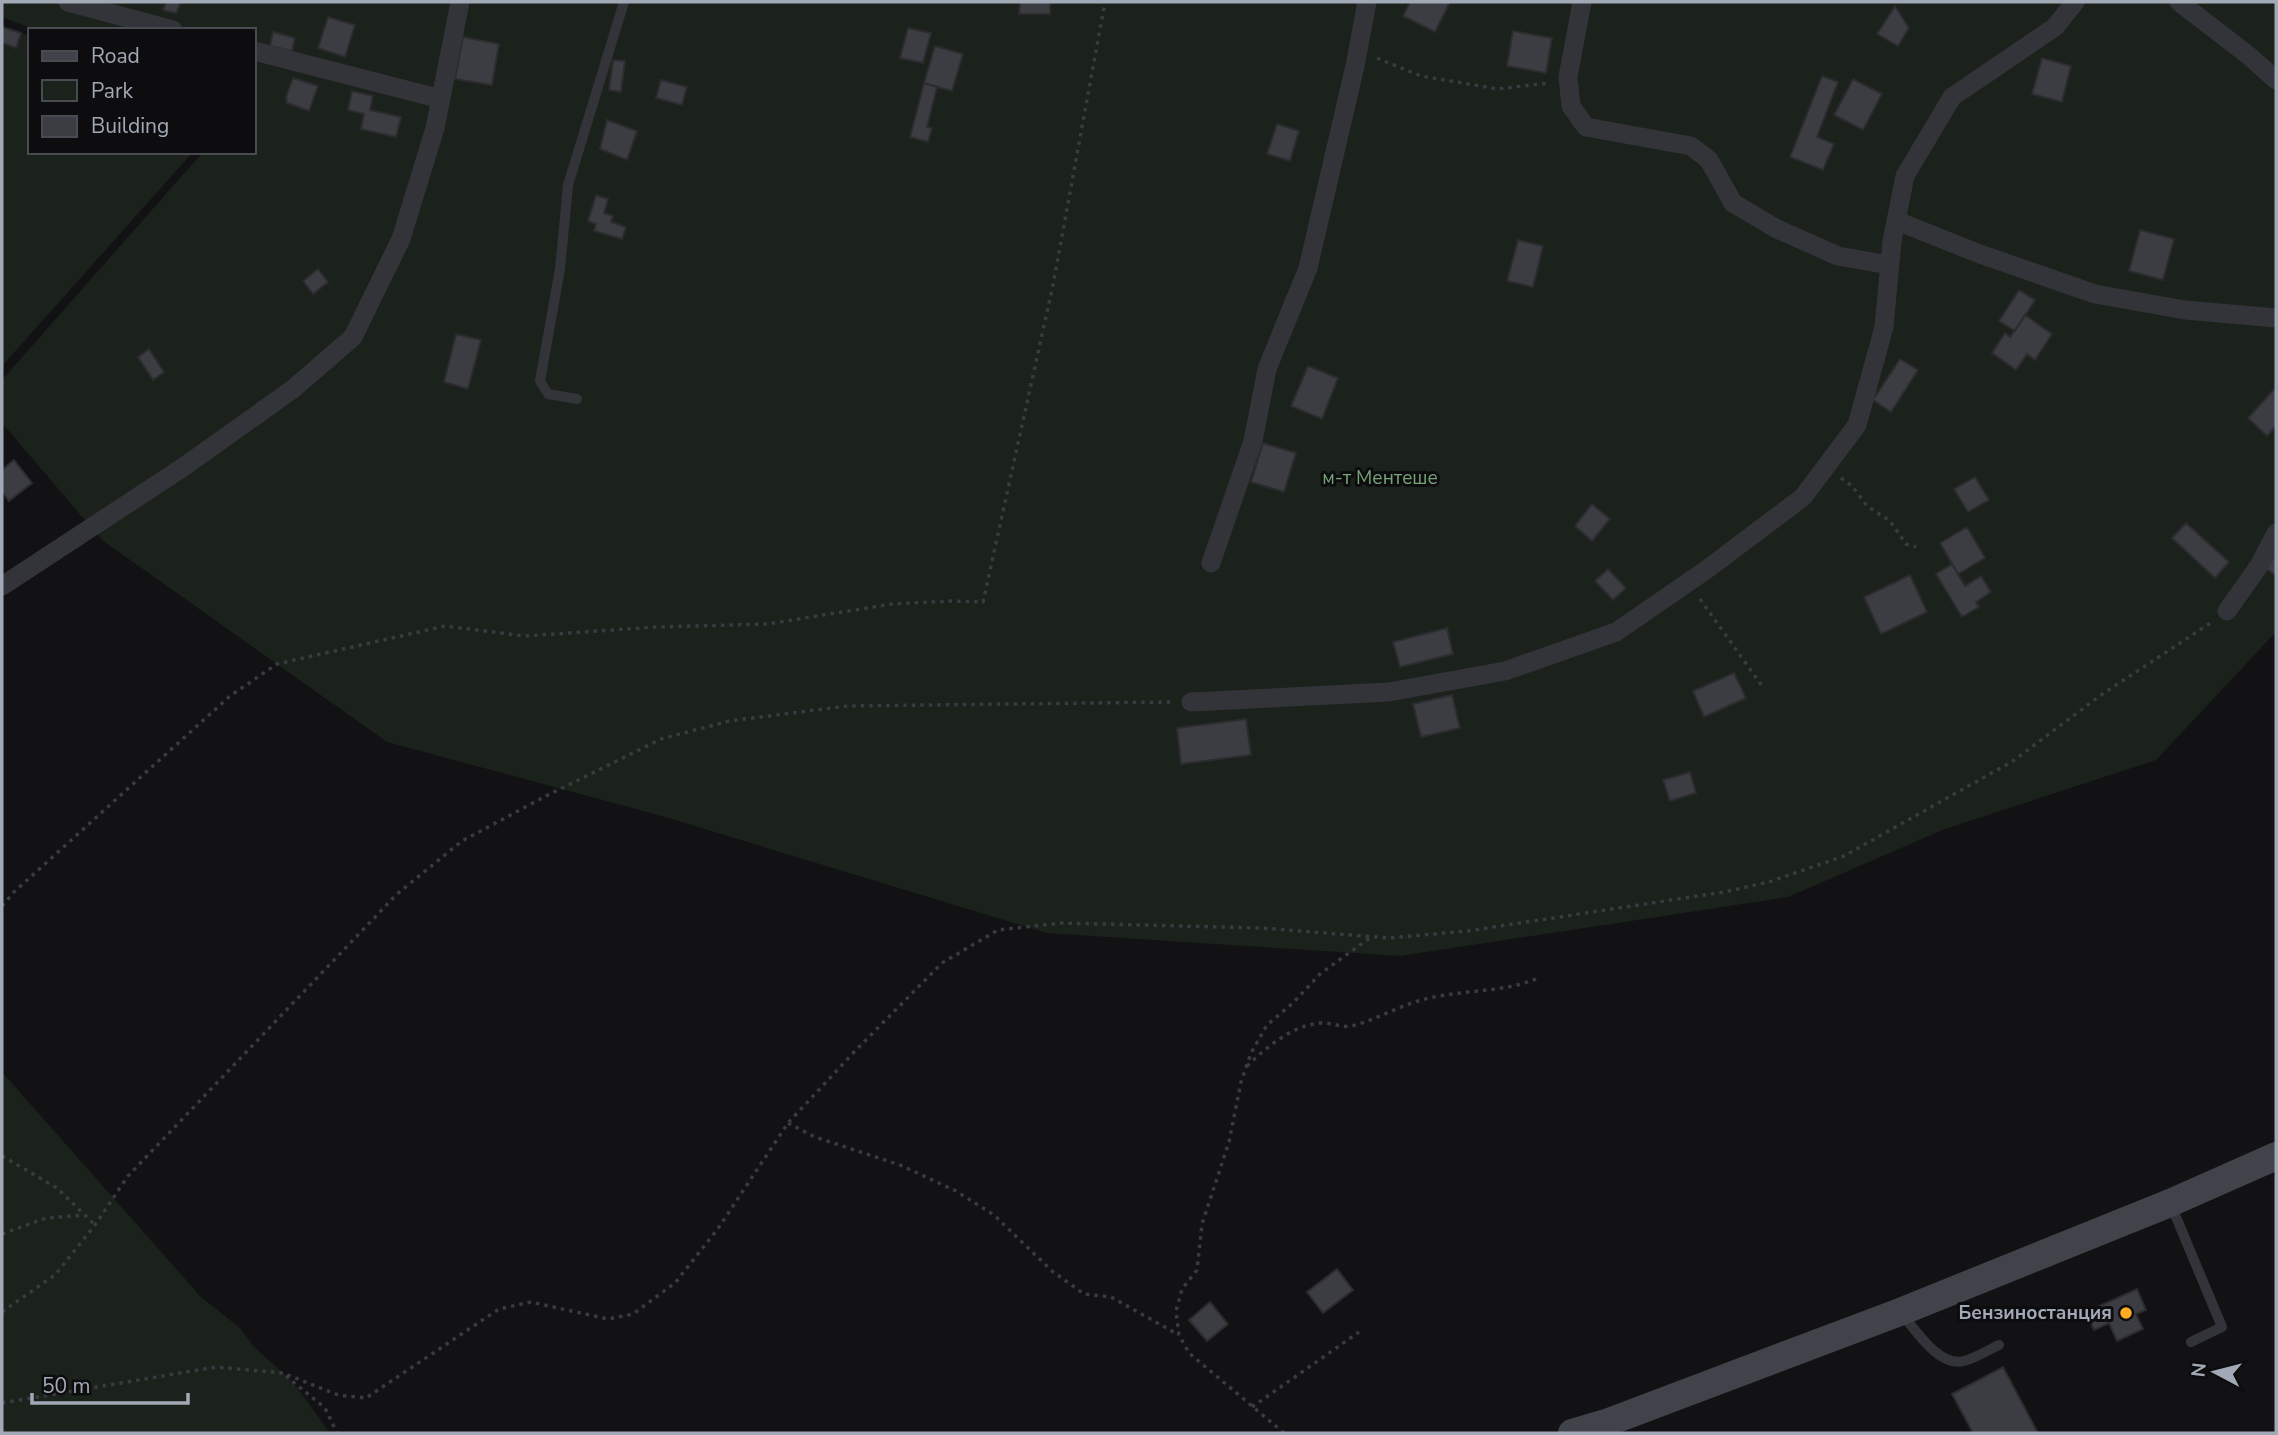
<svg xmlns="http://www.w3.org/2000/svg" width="2278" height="1435" viewBox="0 0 2278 1435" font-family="'Nunito Sans',sans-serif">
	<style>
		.green { fill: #1a221b }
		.building { fill: #3c3d42; stroke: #2c2c30; stroke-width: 2 }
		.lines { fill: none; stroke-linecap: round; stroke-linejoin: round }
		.path { stroke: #393b40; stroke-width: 3.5; stroke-dasharray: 3.5 5; stroke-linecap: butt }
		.lane { stroke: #333439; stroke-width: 10 }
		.street { stroke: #333439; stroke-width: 19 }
		.secondary { stroke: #41434a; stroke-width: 28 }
		.poi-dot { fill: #ffab1f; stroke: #0d0d0f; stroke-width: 2.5 }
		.labels { text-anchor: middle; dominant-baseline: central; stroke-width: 6; stroke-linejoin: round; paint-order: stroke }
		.park-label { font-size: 19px; fill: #77a378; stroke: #0d0d0f }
		.poi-label { font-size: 19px; font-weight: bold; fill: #a2a9b6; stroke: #0d0d0f; text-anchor: end }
	</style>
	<rect width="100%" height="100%" fill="#121214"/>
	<path class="green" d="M2,2h2274v630l-120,128 -211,69 -157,68 -388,59 -353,-23 -385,-117 -275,-74 -285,-202 -100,-117v-43l201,-228h51v-122h-218l-34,-13z
		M2,27l28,9v116h163l-191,214z
		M2,1072l199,225 39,31 14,19 38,34 38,52h-328z"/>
	<path class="building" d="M166,2h15l-5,11 -13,-3z
		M1020,2h30v12h-31z
		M1410,2h40l-15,30 -32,-16z
		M1895,6l14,22 -11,18 -21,-12z
		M328,17l27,8 -10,32 -27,-9z
		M2,27l19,6 -5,15 -14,-5z
		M908,28l23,5 -8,30 -23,-5z
		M1513,31l39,7 -6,35 -39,-7z
		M273,32l22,6 -3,13 -22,-5z
		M463,37l36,7 -7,41 -37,-6z
		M935,46l28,8 -11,37 -28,-8z
		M2042,58l29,8 -9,36 -30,-8z
		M613,60l12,1 -4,31 -12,-2z
		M1822,76l16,6 -21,55 17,7 -11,26 -33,-13z
		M293,78l25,8 -9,25 -22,-8 -1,-6z
		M1853,79l29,15 -19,36 -29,-15z
		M661,80l26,7 -5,18 -26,-7z
		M924,83l13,4 -10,40 5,1 -4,14 -18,-5z
		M352,91l21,5 -3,14 31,7 -5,20 -35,-8 3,-15 -16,-4z
		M607,120l30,11 -10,29 -27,-11z
		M1277,124l22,7 -9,30 -23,-7z
		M596,195l12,4 -4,14 9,3 -2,6 15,5 -4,12 -28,-8 2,-7 -8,-3z
		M2140,230l34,9 -11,41 -34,-9z
		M1518,240l25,6 -10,41 -26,-6z
		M318,269l10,13 -15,12 -10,-13z
		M2019,290l16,10 -20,31 -16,-10z
		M2025,315l27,19 -17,26 -8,-6 -11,16 -24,-17 13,-20 5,4z
		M456,334l25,6 -13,49 -24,-7z
		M149,349l15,23 -11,8 -15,-23z
		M1900,359l18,11 -27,42 -18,-12z
		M1308,366l30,12 -16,41 -31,-13z
		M2276,387v39l-9,10 -19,-18z
		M1263,443l33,10 -12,39 -33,-10z
		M14,460l18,23 -23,18 -7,-9v-22z
		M1975,477l14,23 -21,12 -14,-23z
		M1592,504l18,15 -18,22 -17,-15z
		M2186,523l43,39 -14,16 -43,-40z
		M1967,527l18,31 -27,16 -18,-31z
		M2276,548v28l-13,-10z
		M1952,564l13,22 16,-10 10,16 -15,10 3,5 -17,10 -26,-43z
		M1608,569l18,19 -13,12 -18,-19z
		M1910,575l17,37 -46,22 -17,-37z
		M1447,628l6,26 -53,13 -7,-25z
		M1734,673l12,25 -42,19 -11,-26z
		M1452,695l8,33 -39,9 -8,-33z
		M1246,719l5,36 -70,9 -4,-36z
		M1690,772l6,21 -26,8 -7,-21z
		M1337,1269l16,21 -30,23 -16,-21z
		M2137,1289l9,21 -10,4 7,15 -26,12 -8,-18 -15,7 -8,-18z
		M1210,1302l18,22 -21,17 -18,-21z
		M2003,1367l35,66h-65l-21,-39z"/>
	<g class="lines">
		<path class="path" d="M1377,58l44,18 77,13 51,-6
			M1841,478l11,8 15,20 23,15 16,23 10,3
			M1700,599l62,87
			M2,906l12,-14 216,-196 47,-32 168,-38 80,10 132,-9 110,-3 125,-20 59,-3 32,1 70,-317 52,-283
			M1247,1066c20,-19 44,-40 73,-43 11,-1 22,5 32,3 23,-6 43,-18 66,-25 39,-12 82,-7 121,-23
			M788,1123l27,14 85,28 56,26 38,24 58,56 32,23 27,3 68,38
			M2,1156l55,32 38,37
			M2,1234l44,-16 38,-3
			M2,1312l53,-37 40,-50 33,-49 269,-282 65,-53 82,-44 117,-58 68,-18 119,-15 323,-4
			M286,1376l39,32 12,25
			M2,1403l214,-36 67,6 55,22 28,3 133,-89 32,-7 77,17 25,-5 42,-31 42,-53 71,-107 67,-72 87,-88 56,-33 63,-7 201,5 127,10 78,-7 257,-39 45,-10 75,-26 169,-95 88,-66 111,-73
			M1252,1407l107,-75
			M1284,1433l-95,-80 -10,-18 -3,-24 6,-22 15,-19 5,-46 27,-82 12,-60 10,-29 16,-28 26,-22 27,-29 51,-37"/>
		<path class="lane" d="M577,399l-29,-5 -8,-13 20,-112 8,-84 56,-183
			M2171,1205l51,122 -31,15
			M1901,1313c14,16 38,55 63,48 12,-3 24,-11 35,-16"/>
		<path class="street" d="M68,2l105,28
			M1582,2l-14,75 3,29 15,21 105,19 18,14 24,43 44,26 61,27 51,9
			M2179,2l69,53 28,25
			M254,51l187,48
			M1897,221l83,33 115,40 90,16 91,8
			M1211,563l42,-122 14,-72 41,-101 47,-202 12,-64
			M2,586l180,-118 111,-79 60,-52 48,-98 34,-111 25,-126
			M2227,611l32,-45 17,-33
			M1191,702l198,-10 116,-21 111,-39 90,-62 97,-73 54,-72 27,-98 8,-86 13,-65 47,-79 103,-70 20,-25"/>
		<path class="secondary" d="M1572,1433l34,-10 294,-111 270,-109 106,-47"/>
	</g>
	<circle class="poi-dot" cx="2126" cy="1313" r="7"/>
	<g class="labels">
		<g class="park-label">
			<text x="1380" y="478">м-т Ментeше</text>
		</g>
		<g class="poi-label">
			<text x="2112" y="1313">Бензиностанция</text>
		</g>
	</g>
	<rect width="2278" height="1435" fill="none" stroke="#a2a9b6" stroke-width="7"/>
	<rect x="28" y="28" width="228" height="126" fill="#0d0d0f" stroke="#494b52" stroke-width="2"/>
	<rect x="42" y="51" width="35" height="10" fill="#41434a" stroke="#494b52" stroke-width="2"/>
	<text x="91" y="63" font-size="21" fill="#a2a9b6">Road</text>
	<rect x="42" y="80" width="35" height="21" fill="#1a221b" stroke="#494b52" stroke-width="2"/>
	<text x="91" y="98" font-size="21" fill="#a2a9b6">Park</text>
	<rect x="42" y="116" width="35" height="21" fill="#3c3d42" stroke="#494b52" stroke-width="2"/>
	<text x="91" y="133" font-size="21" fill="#a2a9b6">Building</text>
	<g transform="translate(2215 1372) rotate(277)" stroke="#0d0d0f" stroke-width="5" paint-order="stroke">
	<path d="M0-5L12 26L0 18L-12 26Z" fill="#a2a9b6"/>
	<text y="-10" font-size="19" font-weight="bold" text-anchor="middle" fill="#a2a9b6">N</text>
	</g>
	<path d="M32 1393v10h156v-10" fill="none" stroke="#a2a9b6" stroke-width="3.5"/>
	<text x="42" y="1393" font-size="21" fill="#a2a9b6" stroke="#0d0d0f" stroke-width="5" paint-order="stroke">50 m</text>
</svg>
